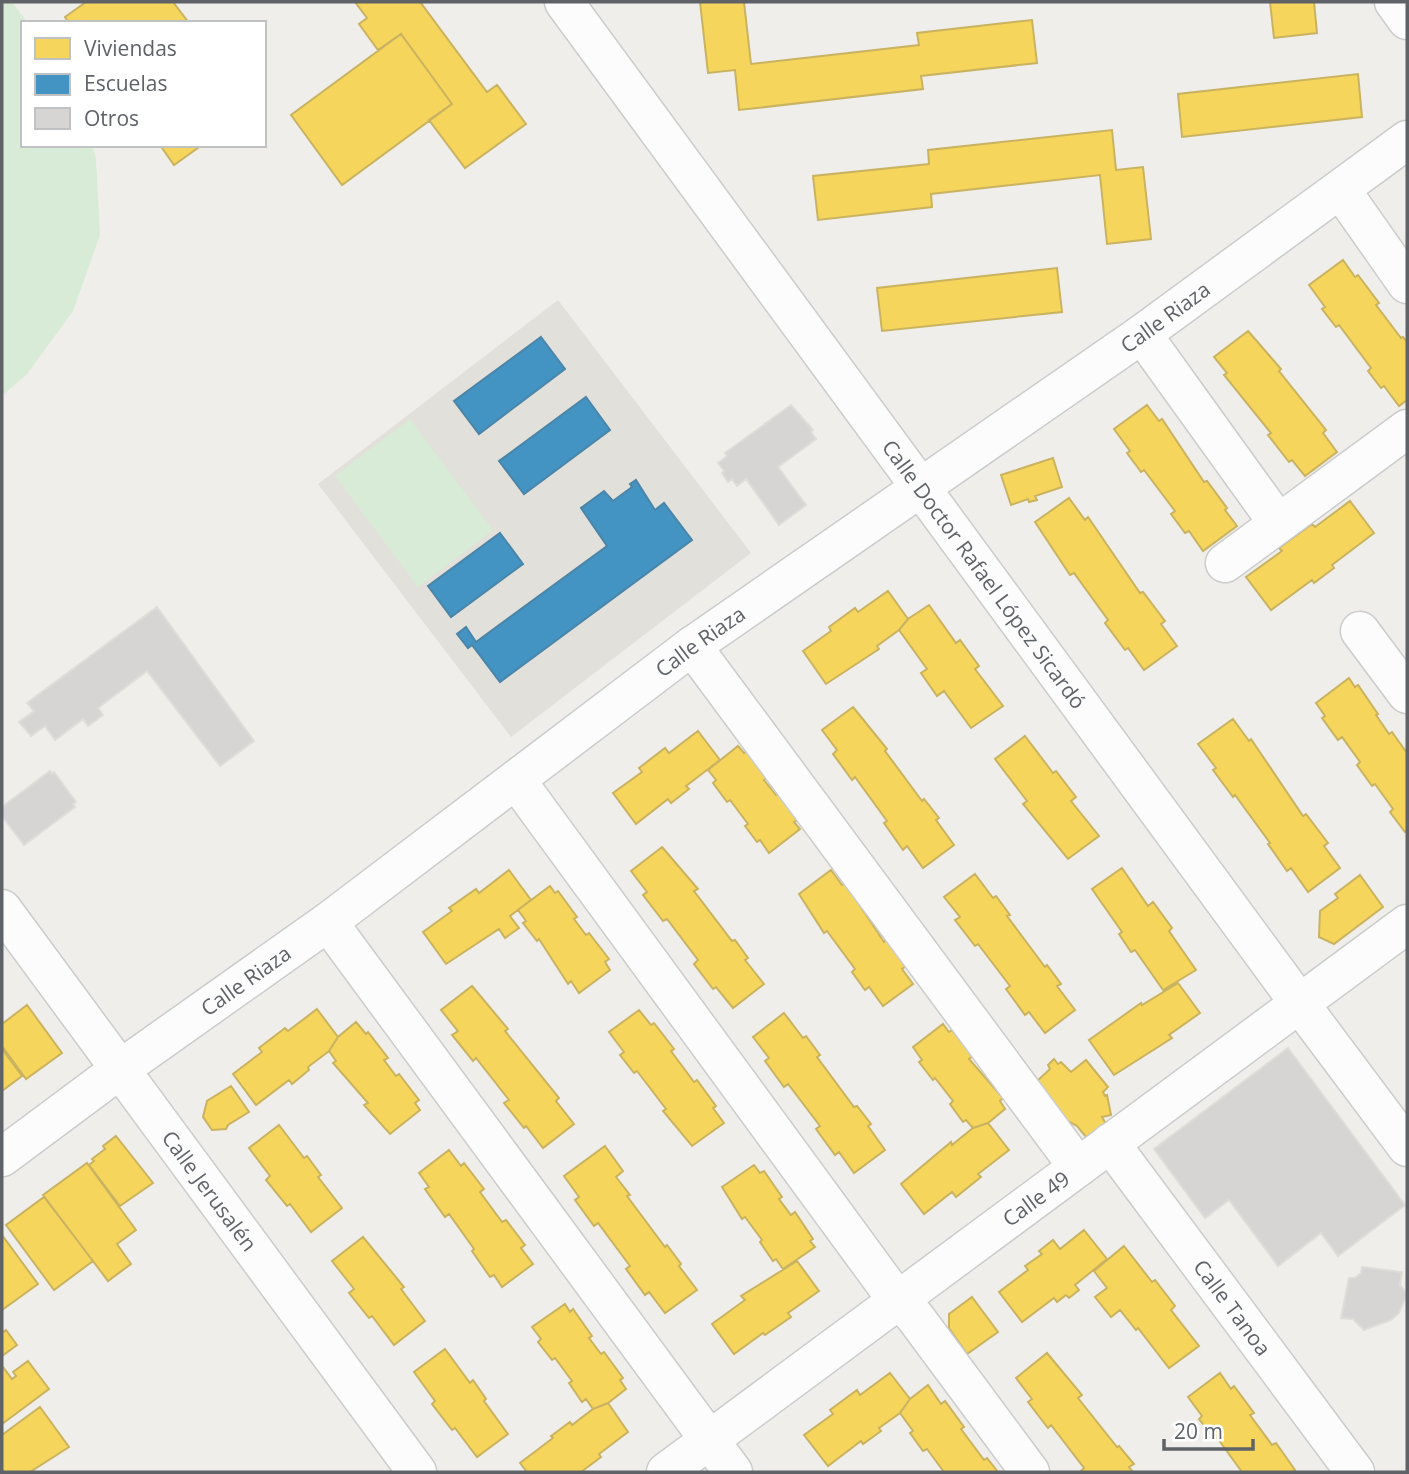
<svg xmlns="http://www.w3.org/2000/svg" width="1409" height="1474" viewBox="0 0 1409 1474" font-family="'Open Sans',sans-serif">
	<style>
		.education { fill: #e2e0da }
		.green { fill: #d8ebd6 }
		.homes { fill: #f6d55c; stroke: #c9b360; stroke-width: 2 }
		.schools { fill: #4393c3; stroke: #4b85a8; stroke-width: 2 }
		.building { fill: #d6d5d3; stroke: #deddd9; stroke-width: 2 }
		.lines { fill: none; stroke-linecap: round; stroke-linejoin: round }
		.minor-casing { stroke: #cbcccc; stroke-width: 41 }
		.minor { stroke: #fdfcfc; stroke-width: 38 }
		.labels { text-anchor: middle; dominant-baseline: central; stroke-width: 7; stroke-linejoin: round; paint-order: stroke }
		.street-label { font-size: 21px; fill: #5f6368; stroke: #fff }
	</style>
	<rect width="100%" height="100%" fill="#efeeea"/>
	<path class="education" d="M558,300l193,253 -240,184 -193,-253z"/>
	<path class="green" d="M2,2h10l16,21h-5v122h69l4,14 4,76 -27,76 -46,63 -25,22z
		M410,419l83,111 -75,57 -83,-111z"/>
	<path class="homes" d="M86,2h87l16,21h-120l-4,-6z
		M355,2h68l-2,1 66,89 10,-7 29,39 -61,44 -36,-48 23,-16 -51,-70 -23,16 -19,-26 8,-6z
		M700,2h44l7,62 168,-19 -2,-12 115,-13 5,43 -116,13 2,13 -184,21 -4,-40 -27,3z
		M1270,2h44l3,31 -43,5z
		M401,34l51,70 -110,81 -51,-70z
		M1358,74l4,43 -180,20 -4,-43z
		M1112,130l4,40 27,-3 8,72 -44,5 -7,-69 -169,19 1,13 -114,13 -5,-44 116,-12 -1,-14z
		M160,145h42l-28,20z
		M1343,260l12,17 3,-2 21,28 -3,2 25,33 2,-1 4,5v58l-8,6 -15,-20 -3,2 -13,-17 3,-3 -32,-43 -3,2 -14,-18 3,-2 -16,-22z
		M1057,268l5,44 -180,19 -5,-43z
		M1248,331l33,38 -2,2 47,59 -3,3 14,19 -32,24 -13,-16 -3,2 -21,-27 3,-2 -47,-58 3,-2 -13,-16z
		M1147,405l12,16 3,-2 42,63 3,-1 20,27 -2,2 12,16 -34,25 -14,-20 -4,2 -14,-19 4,-3 -31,-41 -3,2 -14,-19 3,-2 -16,-22z
		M1053,458l9,29 -27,9 2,4 -8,2 -1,-3 -17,6 -10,-30z
		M1069,498l16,22 3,-3 52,76 3,-1 22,29 -4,3 16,22 -33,24 -16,-22 -3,2 -20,-27 3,-3 -34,-47 -4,2 -35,-53z
		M1350,501l24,32 -42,32 2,3 -20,15 -2,-3 -41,30 -25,-33 36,-26 -3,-3 33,-24 3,3z
		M888,591l20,28 -9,11 -22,16 2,3 -53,35 -23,-33 28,-20 -2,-4 26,-19 3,4z
		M929,605l27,38 4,-3 19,26 -4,3 28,37 -32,22 -27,-37 -7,5 -16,-23 6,-4 -28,-39 9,-11z
		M1349,678l6,9 3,-2 20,29 -2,1 13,19 3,-2 15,21v78l-2,1 -15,-20 3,-3 -18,-25 -3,2 -15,-21 3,-3 -18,-25 -4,3 -16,-22 3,-2 -9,-13z
		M853,707l34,42 -2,2 37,50 2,-2 15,19 -3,2 18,25 -31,23 -16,-22 -4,4 -19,-27 3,-2 -32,-44 -3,3 -19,-26 4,-4 -15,-20z
		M1233,719l16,22 2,-2 52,77 3,-2 22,29 -4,3 16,22 -32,24 -17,-24 -4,3 -19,-27 2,-1 -35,-48 -2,2 -20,-27 3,-2 -18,-24z
		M698,731l22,29 -34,26 3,3 -18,14 -3,-4 -32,25 -23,-31 29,-21 -3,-4 26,-20 4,5z
		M1025,736l28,37 3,-2 20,26 -5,4 28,35 -31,23 -45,-55 4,-3 -32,-42z
		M738,746l6,7 3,-2 20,27 -3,2 12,15 2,-2 20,27 -4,2 6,7 -31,24 -9,-13 -3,2 -12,-16 3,-2 -18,-24 -3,2 -14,-19 3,-3 -8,-10z
		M662,847l36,42 -4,2 38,50 3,-1 13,18 -3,2 19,24 -31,24 -17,-21 -3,2 -19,-25 4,-4 -31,-41 -4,2 -20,-26 4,-3 -16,-21z
		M1122,868l26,38 5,-4 19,26 -3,3 27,39 -33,20 -28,-40 -4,2 -12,-18 3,-2 -30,-43z
		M509,870l22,30 -21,16 9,12 -14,10 -6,-9 -53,35 -23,-32 29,-21 -3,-3 27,-19 3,4z
		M831,870l11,15 3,-2 39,59 3,-3 19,27 -4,3 11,15 -30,22 -14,-19 -4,3 -13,-18 3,-3 -28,-38 -3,2 -25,-39z
		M975,874l18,24 3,-2 14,19 -3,1 38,51 2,-2 14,19 -4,2 18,24 -30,23 -16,-21 -4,3 -19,-26 4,-3 -32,-42 -3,2 -20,-26 5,-3 -16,-20z
		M1360,875l23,32 -49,37 -15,-7 1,-26 18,-13 -3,-4z
		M550,886l5,7 3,-2 19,26 -3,2 12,16 3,-2 20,26 -4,3 5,8 -31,23 -8,-12 -3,3 -29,-45 -2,2 -14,-18 3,-2 -8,-11z
		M1178,983l22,30 -31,22 3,3 -58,37 -25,-35 52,-37 1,2z
		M472,986l36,43 -3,2 54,67 -3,3 18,23 -31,24 -17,-22 -2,2 -20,-25 5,-3 -33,-42 -3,3 -21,-26 6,-4 -17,-21z
		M27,1005l35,48 -36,26 -24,-33v-22z
		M317,1009l21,28 -9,14 -21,16 1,3 -17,14 -3,-4 -33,25 -23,-31 29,-22 -3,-4 26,-20 3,3z
		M639,1010l12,15 3,-2 20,26 -3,2 23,31 3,-2 19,26 -3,2 11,15 -32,23 -29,-35 3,-2 -29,-38 -3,2 -14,-18 4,-3 -15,-20z
		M784,1013l19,25 3,-2 14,19 -3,2 37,50 3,-1 14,18 -3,2 17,24 -31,23 -15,-21 -4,3 -19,-26 4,-3 -32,-42 -4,3 -19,-26 4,-3 -16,-21z
		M356,1022l10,12 2,-2 20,26 -4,2 12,16 3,-2 20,26 -4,3 5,7 -30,24 -26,-29 4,-2 -35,-40 3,-2 -7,-10 9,-14z
		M943,1024l6,8 3,-2 21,26 -4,3 34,39 -3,3 5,8 -17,14 -15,5 -7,-8 -3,2 -13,-18 3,-3 -18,-23 -2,2 -14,-18 3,-2 -9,-13z
		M2,1049l20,27 -20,15z
		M1054,1059l4,5 3,-2 10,10 15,-12 22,27 -5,5 2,4 2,-1 4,20 -9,2 4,7 -20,13 -9,-11 -11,-6 -29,-39 13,-12 -2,-4z
		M231,1086l18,26 -21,13 -2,4 -14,1 -9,-13 4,-16z
		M988,1123l21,27 -31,24 3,3 -25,20 -4,-5 -28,22 -23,-30 50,-42 1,3 21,-17z
		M279,1125l25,33 3,-2 14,19 -3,2 24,31 -31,24 -21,-28 -3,2 -21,-26 4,-4 -21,-28z
		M116,1136l37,47 -33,23 -31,-41 5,-4 -2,-2 13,-10 -2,-3z
		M605,1146l18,25 -7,6 14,18 -3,1 38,51 2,-2 14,19 -2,2 18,24 -32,23 -16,-21 -4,3 -19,-26 4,-3 -32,-43 -4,3 -19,-26 4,-3 -15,-21z
		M449,1150l12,16 3,-3 20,26 -4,3 22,30 4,-2 19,25 -4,3 12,16 -31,23 -8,-12 -4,2 -18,-26 2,-2 -25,-35 -4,3 -20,-28 4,-2 -10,-14z
		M87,1163l49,67 -19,14 14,20 -23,17 -65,-86z
		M754,1165l6,8 4,-2 18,26 -3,2 12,16 4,-3 18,27 -3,2 5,6 -32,22 -7,-10 -3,2 -13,-19 2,-2 -17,-23 -3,2 -20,-32z
		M44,1197l49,64 -39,29 -48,-65z
		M1084,1230l23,29 -32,26 4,5 -10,8 -3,-3 -9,7 -3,-4 -32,24 -23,-30 29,-22 -3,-4 17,-12 -3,-3 14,-11 7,9z
		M2,1235l36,49 -36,26z
		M363,1237l41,50 -3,2 24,32 -31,24 -22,-29 -3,2 -20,-25 5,-4 -22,-28z
		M1124,1246l28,36 3,-2 20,26 -4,4 28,36 -30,22 -31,-40 -2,2 -16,-20 -9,7 -16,-20 12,-9 -13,-17z
		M797,1261l22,30 -31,22 3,4 -26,18 -2,-2 -29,21 -22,-30 33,-24 -4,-4z
		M972,1297l26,35 -31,22 -18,-26v-14z
		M565,1304l5,8 3,-3 19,27 -3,2 12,16 3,-2 19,26 -3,2 6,9 -18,14 -15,6 -7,-10 -4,3 -13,-19 3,-2 -17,-23 -3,2 -14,-18 3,-3 -9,-12z
		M6,1330l11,15 -15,11v-23z
		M445,1349l25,34 3,-3 13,19 -2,2 24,33 -31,23 -22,-29 -3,2 -20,-26 3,-3 -21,-29z
		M1047,1353l35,42 -4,3 39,49 2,-1 15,18 -5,3 4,5h-53l4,-4 -33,-43 -3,3 -20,-26 4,-3 -16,-21z
		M28,1361l21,28 -47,35v-56l1,-1 9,12 4,-3 -3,-4z
		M890,1373l20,26 -10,14 -21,15 2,3 -18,13 -2,-3 -33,25 -24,-31 29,-21 -3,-4 27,-20 3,5z
		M1220,1373l11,16 3,-3 20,27 -4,2 22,30 4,-2 19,27 -3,2h-50l-27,-37 -2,2 -14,-18 3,-3 -14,-19z
		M928,1385l13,19 4,-3 19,26 -3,2 23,31 3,-2 11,14h-54l-17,-23 -4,2 -13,-18 3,-2 -13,-18 10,-14z
		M608,1403l20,29 -29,22 2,3 -20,15h-54l-7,-9 33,-25 -2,-2 19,-14 2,3 21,-16z
		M40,1407l29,40 -39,25h-26l-2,-3v-34z"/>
	<path class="schools" d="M541,337l24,32 -86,65 -25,-33z
		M586,397l24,33 -86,64 -25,-33z
		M636,480l19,30 9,-7 28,37 -192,142 -28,-37 -4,3 -11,-14 9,-7 10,15 131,-96 -26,-38 23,-17 9,10 19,-14 -2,-3z
		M500,533l23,31 -72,53 -23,-31z"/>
	<path class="building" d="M791,405l22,25 -2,2 5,7 -38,28 28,38 -27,20 -33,-46 -9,7 -5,-7 -4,3 -6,-9 2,-2 -6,-8 9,-7 -2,-3z
		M157,607l97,134 -34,25 -73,-95 -49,37 5,7 -15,11 -5,-7 -28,21 -10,-14 -14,10 -12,-14 15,-11 -7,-8z
		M50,771l2,3 2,-2 22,30 -3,2 2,3 -51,38 -22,-29v-9z
		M1288,1048l117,157 -67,51 -17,-23 -43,33 -49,-66 -24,18 -51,-69z
		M1362,1267l40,5 -2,13 7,9 -8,19 -8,7 -27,10 -11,-11 -12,-1 8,-40h6l6,-5z"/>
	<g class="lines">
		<defs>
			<g id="minor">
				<path id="s1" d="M564,2l736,1002 107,143"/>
				<path d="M1394,2l13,18"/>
				<path d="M1341,190l66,94"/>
				<path d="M1142,334l136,189"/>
				<path d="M1225,563l182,-134"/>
				<path d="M1360,631l47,63"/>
				<path d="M692,646l386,521"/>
				<path d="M516,780l370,505 29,32 115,155"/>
				<path id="s2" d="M2,909l415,563"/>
				<path d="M328,922l405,550"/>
				<path id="s3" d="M1110,1143l245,329"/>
				<path id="s4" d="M2,1157l117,-87 209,-148 364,-276 450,-312 265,-194"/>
				<path id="s5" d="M666,1472l741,-548"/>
			</g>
		</defs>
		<use href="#minor" class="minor-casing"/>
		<use href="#minor" class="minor"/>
	</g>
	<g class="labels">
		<g class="street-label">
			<text stroke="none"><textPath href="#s4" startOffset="1435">Calle Riaza</textPath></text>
			<text stroke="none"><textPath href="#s1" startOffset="710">Calle Doctor Rafael López Sicardó</textPath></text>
			<text stroke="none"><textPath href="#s4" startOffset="868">Calle Riaza</textPath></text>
			<text stroke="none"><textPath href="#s4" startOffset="301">Calle Riaza</textPath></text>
			<text stroke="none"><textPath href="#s2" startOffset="350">Calle Jerusalén</textPath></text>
			<text stroke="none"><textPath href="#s5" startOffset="460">Calle 49</textPath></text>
			<text stroke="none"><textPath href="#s3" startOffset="205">Calle Tanoa</textPath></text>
		</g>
	</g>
	<rect width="1409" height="1474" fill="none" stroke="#5f6368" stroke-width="7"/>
	<rect x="21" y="21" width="245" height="126" fill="#ffffff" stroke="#bfc1c3" stroke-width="2"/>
	<rect x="35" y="38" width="35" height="21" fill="#f6d55c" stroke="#bfc1c3" stroke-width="2"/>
	<text x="84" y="56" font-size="21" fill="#5f6368">Viviendas</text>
	<rect x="35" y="74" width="35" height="21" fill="#4393c3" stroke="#bfc1c3" stroke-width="2"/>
	<text x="84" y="91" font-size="21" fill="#5f6368">Escuelas</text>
	<rect x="35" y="108" width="35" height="21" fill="#d6d5d3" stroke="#bfc1c3" stroke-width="2"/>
	<text x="84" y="126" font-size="21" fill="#5f6368">Otros</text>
	<path d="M1164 1439v10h89v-10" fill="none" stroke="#5f6368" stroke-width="3.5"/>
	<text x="1174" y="1439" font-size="21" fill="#5f6368" stroke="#ffffff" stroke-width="5" paint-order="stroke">20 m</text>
</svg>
